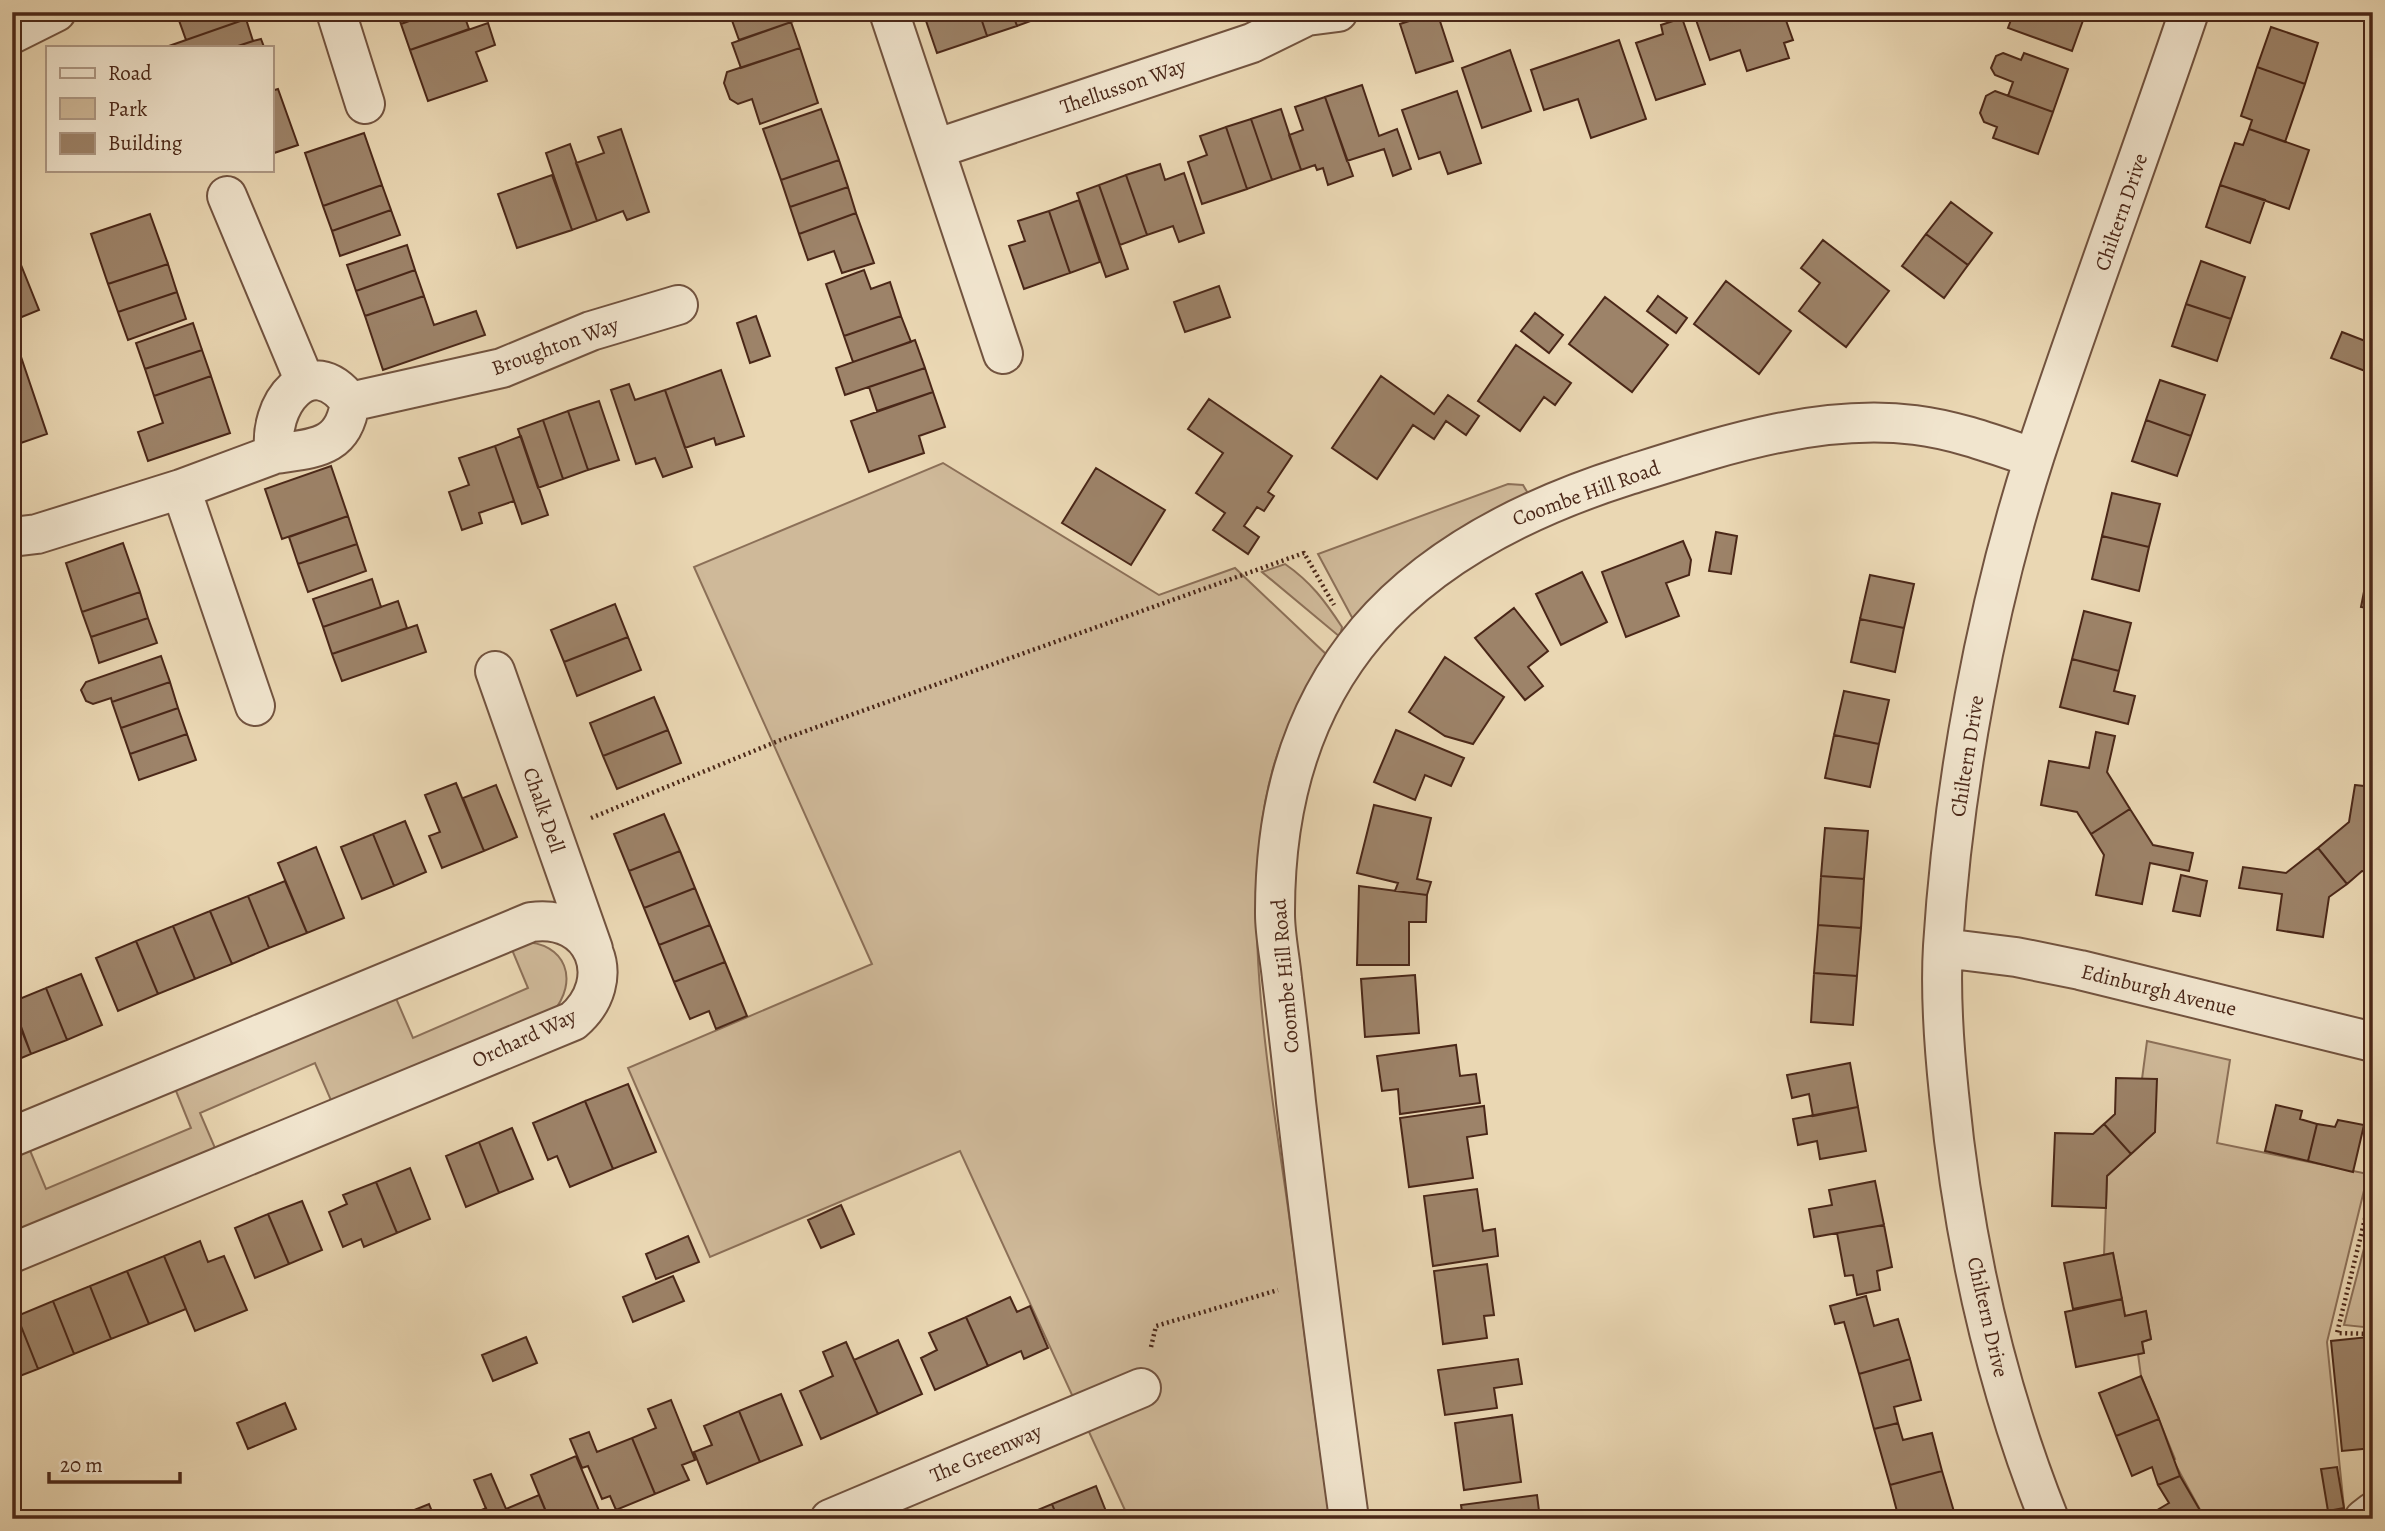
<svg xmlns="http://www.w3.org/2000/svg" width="2385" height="1531" viewBox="0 0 2385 1531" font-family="Alegreya,serif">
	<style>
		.green { fill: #cfb999; stroke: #8c7058; stroke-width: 2 }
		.building { fill: #9d8369; stroke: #4a2718; stroke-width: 2 }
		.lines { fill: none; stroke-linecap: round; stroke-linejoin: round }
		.minor-casing { stroke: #72533f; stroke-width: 42 }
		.path { stroke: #4a2718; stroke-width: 4.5; stroke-dasharray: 2 3.5; stroke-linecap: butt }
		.minor { stroke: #f1e5ce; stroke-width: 38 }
		.labels { text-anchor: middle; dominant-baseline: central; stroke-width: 5; stroke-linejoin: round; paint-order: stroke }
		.street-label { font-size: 21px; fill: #4a2718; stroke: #f1e5ce }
	</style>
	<rect width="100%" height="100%" fill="#ead7b3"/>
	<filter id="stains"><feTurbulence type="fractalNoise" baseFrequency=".00286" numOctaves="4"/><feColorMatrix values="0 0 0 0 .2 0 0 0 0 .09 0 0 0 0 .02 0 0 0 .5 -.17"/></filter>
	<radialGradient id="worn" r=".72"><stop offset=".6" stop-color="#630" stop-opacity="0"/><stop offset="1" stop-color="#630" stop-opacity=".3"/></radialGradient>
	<path class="green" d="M943,463l216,132 76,-27 93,88c-18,28 -35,57 -47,88 -50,132 -11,334 8,471 14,101 25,203 41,304h-201l-169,-368 -250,106 -82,-189 244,-104 -178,-397z
		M1508,484l15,1 6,10 -174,128 -37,-69z
		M1285,564c26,18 40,37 57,63l-2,10 -78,-65z
		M522,942c44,0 58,39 30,71l-219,92 -18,-42 -115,50 18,42 -206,85v-86l17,-6 17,41 145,-61 -17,-42 221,-90 18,42 115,-50 -18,-43z
		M2147,1041l83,19 -13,83 151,31 -41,168 17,166 -16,3 -1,8h-122l-32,-59 2,-1 -34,-83 -3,-22 6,-1 -2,-11 9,-3 -5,-27 -21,4 -12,-63 -9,2 3,-79 48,-44 -13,-53z
		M2373,1214v114l-29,-3z"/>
	<path class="building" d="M176,12h67l3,7 -60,21z
		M397,12h37l-33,12z
		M434,12h29l6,17 -59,21 -9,-26z
		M729,12h65l3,8 -58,20z
		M923,12h56l8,24 -50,17z
		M979,12h33l5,14 -30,10z
		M1012,12h43l-38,14z
		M1437,12l16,49 -37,12 -16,-49z
		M1710,12h73l10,28 -9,3 5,15 -42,13 -7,-21 -30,10 -15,-43z
		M2014,12h72l-14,39 -64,-23z
		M1682,18l23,66 -49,16 -20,-57 27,-9 -2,-9z
		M246,19l7,22 -18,6h-69z
		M791,22l9,26 -59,20 -9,-25z
		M488,23l7,22 -19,7 11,29 -59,20 -18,-51z
		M2271,27l47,16 -13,41 -48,-17z
		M261,39l3,8h-29l18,-6z
		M1619,40l27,79 -55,19 -13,-39 -34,11 -13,-40z
		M800,48l18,55 -58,21 -8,-25 -14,5 -8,-5 -6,-16 3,-11z
		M1510,50l21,61 -49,17 -20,-60z
		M2003,53l18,7 3,-7 44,16 -15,43 -45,-16 5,-14 -18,-7 -4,-7 5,-12z
		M2257,67l48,17 -20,58 -36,-13 3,-9 -11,-4z
		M1362,85l17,51 18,-7 14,40 -18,7 -9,-27 -37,12 -22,-64z
		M278,89l20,56 -27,9v-63z
		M1457,91l24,72 -33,11 -8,-22 -21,7 -17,-49z
		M1995,91l58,21 -15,42 -45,-16 4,-11 -13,-5 -4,-9 6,-17z
		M1325,97l28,79 -25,9 -5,-17 -6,2 -2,-5 -14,5 -12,-35 14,-5 -8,-23z
		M821,109l18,51 -58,20 -18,-51z
		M1281,109l20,61 -29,10 -21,-61z
		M1251,119l21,61 -25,9 -21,-62z
		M1226,127l21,62 -45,15 -14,-42 19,-7 -7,-19z
		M621,129l28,83 -22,8 -4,-9 -26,10 -21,-58 28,-10 -6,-16z
		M2249,129l60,21 -20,59 -69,-24 15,-42 8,2z
		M364,133l18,52 -59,21 -18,-53z
		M570,144l27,77 -25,9 -26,-77z
		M839,160l9,27 -58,20 -9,-27z
		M1160,164l5,16 19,-7 20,60 -25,9 -6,-16 -26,9 -21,-60z
		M552,175l20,55 -55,18 -19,-54z
		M1126,175l21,60 -27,10 -21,-60z
		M382,185l9,25 -59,21 -9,-25z
		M1099,185l29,84 -22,8 -29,-84z
		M2220,185l45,15 -15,43 -44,-16z
		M848,187l8,26 -57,21 -9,-27z
		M1079,200l21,62 -30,11 -21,-62z
		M1951,202l41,31 -24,32 -42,-31z
		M391,210l9,25 -60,21 -8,-25z
		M1049,211l21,62 -46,16 -15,-43 16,-5 -7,-20z
		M856,213l18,50 -32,10 -8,-22 -26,9 -9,-26z
		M150,214l18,50 -60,20 -17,-50z
		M1926,234l42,31 -24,33 -42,-32z
		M1823,240l66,51 -43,56 -47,-36 21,-28 -19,-15z
		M407,245l8,25 -59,21 -9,-26z
		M19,260l20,50 -27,11v-59z
		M2201,261l44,16 -14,42 -45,-15z
		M168,264l9,28 -59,20 -10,-28z
		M415,270l9,26 -59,20 -9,-25z
		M864,270l7,19 19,-7 11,34 -57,20 -18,-52z
		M1726,281l65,50 -32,43 -65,-50z
		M1219,286l11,31 -45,15 -11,-30z
		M177,292l9,27 -58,21 -10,-28z
		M424,296l10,29 42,-14 9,24 -102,35 -18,-54z
		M1658,296l29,22 -11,15 -29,-22z
		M1605,297l63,48 -36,47 -63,-48z
		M2186,304l45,15 -14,42 -45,-15z
		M1535,313l28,22 -14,18 -28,-22z
		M756,316l14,40 -20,7 -13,-40z
		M901,316l10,26 -58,20 -9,-26z
		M193,323l9,27 -57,19 -9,-26z
		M2342,332l31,12v30l-42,-16z
		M915,340l10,28 -80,27 -9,-27z
		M17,345l30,89 -35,12v-99z
		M1516,345l55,38 -16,22 -11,-8 -24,34 -42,-30z
		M202,350l9,26 -57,20 -9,-27z
		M925,368l8,24 -56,19 -8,-24z
		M721,370l23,66 -28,9 -2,-7 -29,10 -20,-58z
		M211,376l19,57 -82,28 -10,-29 25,-9 -9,-27z
		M1381,376l53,38 14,-19 31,21 -13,19 -20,-14 -12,18 -21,-14 -36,54 -45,-31z
		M2160,380l45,15 -14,41 -45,-16z
		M629,384l6,16 30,-10 27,77 -29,10 -8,-19 -19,6 -25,-74z
		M933,392l12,35 -26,9 5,17 -55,19 -18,-51z
		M1209,399l83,57 -24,36 6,4 -10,15 -7,-4 -13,19 15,11 -11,17 -35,-24 12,-17 -29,-20 27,-40 -35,-24z
		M599,401l20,59 -31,10 -20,-59z
		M568,411l20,59 -25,9 -20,-59z
		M543,420l20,59 -25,9 -20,-59z
		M2146,420l45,16 -14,40 -45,-15z
		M521,436l27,79 -26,9 -27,-78z
		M495,446l19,55 -35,12 3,10 -20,7 -13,-38 20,-7 -10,-27z
		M331,466l17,50 -66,23 -17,-50z
		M1096,468l69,42 -34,55 -69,-42z
		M2112,493l48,11 -11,43 -47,-11z
		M348,516l9,28 -59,20 -9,-27z
		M1716,532l21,4 -6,38 -22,-3z
		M2102,536l47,11 -10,44 -47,-12z
		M1683,541l8,19 -2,15 -23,8 13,33 -53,21 -24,-65z
		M123,543l17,49 -58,20 -16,-49z
		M357,544l9,27 -58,21 -10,-28z
		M2370,561l3,1v62l-3,-1 2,-14 -11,-2z
		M1582,572l25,50 -46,23 -25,-51z
		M1870,575l44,9 -10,44 -44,-9z
		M372,579l9,28 -58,20 -10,-28z
		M140,592l8,26 -57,19 -9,-25z
		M398,601l9,27 -75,26 -9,-27z
		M615,604l13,33 -64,25 -13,-32z
		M1514,608l34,43 -20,16 15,19 -18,14 -50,-62z
		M2084,611l47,12 -12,48 -47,-12z
		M148,618l9,25 -58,20 -8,-26z
		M1860,619l44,9 -9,44 -44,-10z
		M2370,623l3,1v62h-6z
		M417,625l9,27 -84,29 -10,-27z
		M628,637l13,33 -64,26 -13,-34z
		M161,656l9,26 -58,20 -1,-4 -18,6 -7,-3 -5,-11 5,-8z
		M1445,657l59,40 -31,47 -28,-8 -36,-24z
		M2072,659l47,12 -5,20 21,5 -7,28 -68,-17z
		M170,682l8,26 -57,20 -9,-26z
		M2367,686h6v59h-7z
		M1844,691l45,9 -10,44 -45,-9z
		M654,697l14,33 -65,26 -13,-33z
		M178,708l9,26 -57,20 -9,-26z
		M668,730l13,33 -64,26 -14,-33z
		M1396,730l68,28 -13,28 -26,-11 -10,25 -41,-18z
		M2096,732l19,4 -8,36 23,37 -39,25 -14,-22 -36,-7 8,-44 40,7z
		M187,734l9,26 -57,20 -9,-26z
		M1834,735l45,9 -9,43 -45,-9z
		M456,783l28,68 -42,17 -13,-32 11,-4 -15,-37z
		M496,785l21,52 -33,14 -21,-53z
		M2355,785l18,2 -5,38 5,1v47l-11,-2 -15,13 -29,-36 31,-26z
		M1374,805l57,13 -14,61 14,3 -4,13 -32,-4 3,-8 -41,-10z
		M2130,809l23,36 40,8 -4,18 -39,-8 -8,41 -46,-9 8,-40 -13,-21z
		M664,814l16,37 -51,20 -15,-37z
		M405,821l21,51 -32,14 -21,-52z
		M1825,828l43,3 -4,48 -43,-3z
		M373,834l21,52 -32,13 -21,-52z
		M316,847l28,71 -37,15 -29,-70z
		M2318,848l29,36 -18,13 -6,40 -46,-7 5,-36 -43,-6 4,-21 43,6z
		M680,851l15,37 -51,20 -15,-37z
		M2181,875l26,6 -7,35 -27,-5z
		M1821,876l43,3 -3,49 -43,-3z
		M285,881l22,52 -38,15 -21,-52z
		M1359,886l68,9 -1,27h-17v43h-52z
		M695,888l15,37 -51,20 -15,-37z
		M248,896l21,52 -37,16 -22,-53z
		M210,911l22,53 -37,15 -22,-53z
		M710,925l15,37 -51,20 -15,-37z
		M1818,925l43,3 -4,48 -43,-3z
		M173,926l22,53 -37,15 -22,-53z
		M136,941l22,53 -40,17 -22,-53z
		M725,962l22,54 -31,13 -7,-18 -19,8 -16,-37z
		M1814,973l43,3 -4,49 -42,-3z
		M81,974l21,51 -35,15 -21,-52z
		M1415,975l4,58 -54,4 -4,-58z
		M46,988l21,52 -36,14 -19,-52z
		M12,1006l19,48 -19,8z
		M1456,1045l4,31 16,-2 4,29 -80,11 -2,-25 -16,2 -5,-35z
		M1850,1063l8,44 -45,9 -4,-22 -17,4 -5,-23z
		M2116,1078l41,1 -2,53 -24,22 -27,-30 11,-10z
		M628,1084l28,68 -43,17 -28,-68z
		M585,1101l28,68 -43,18 -13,-31 -9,4 -15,-37z
		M2276,1105l26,6 -2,8 17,5 -9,37 -43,-10z
		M1484,1106l3,28 -20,3 6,41 -64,9 -9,-69z
		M1858,1107l8,44 -46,8 -3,-18 -19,4 -5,-26z
		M2338,1120l26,5 -11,47 -45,-11 9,-37 18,3z
		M2104,1124l27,30 -24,22 -1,32 -54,-2 3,-73 38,1z
		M512,1128l21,51 -34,14 -20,-51z
		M479,1142l20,51 -33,14 -20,-51z
		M410,1168l20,51 -33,14 -21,-51z
		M1875,1181l9,44 -70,12 -5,-28 23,-4 -3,-15z
		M376,1182l21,51 -33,14 -3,-8 -18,8 -14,-35 18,-8 -4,-9z
		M1477,1189l6,42 12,-2 3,27 -65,10 -9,-70z
		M302,1201l20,49 -33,14 -21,-50z
		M841,1205l13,29 -33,14 -13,-28z
		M268,1214l21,50 -34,14 -20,-50z
		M1884,1225l8,42 -15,4 3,19 -23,5 -4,-20 -8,1 -8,-43z
		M688,1236l11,26 -43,17 -10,-25z
		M200,1241l8,21 16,-6 23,54 -52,21 -31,-75z
		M2113,1253l9,46 -49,10 -9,-46z
		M164,1256l22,53 -37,15 -22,-53z
		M1487,1264l7,51 -10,1 3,22 -44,6 -9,-73z
		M127,1271l22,53 -38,15 -21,-53z
		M673,1276l11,25 -51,21 -10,-25z
		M90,1286l21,53 -37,15 -21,-53z
		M1866,1296l8,30 24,-7 12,40 -51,15 -15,-52 -9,2 -5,-18z
		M1010,1297l7,15 13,-6 18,42 -24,11 -3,-8 -33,15 -22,-49z
		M2122,1299l3,17 21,-5 5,28 -9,3 2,11 -68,14 -11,-55z
		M53,1301l21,53 -36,15 -21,-53z
		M17,1316l21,53 -26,10v-61z
		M966,1317l22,49 -53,24 -14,-32 16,-8 -8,-17z
		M526,1337l11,26 -44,18 -11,-26z
		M2368,1337l5,49v62l-31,3 -11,-110z
		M898,1340l24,54 -44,20 -24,-54z
		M846,1342l32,72 -57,25 -21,-48 33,-15 -10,-24z
		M1518,1359l4,25 -28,4 3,20 -52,7 -7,-45z
		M1910,1359l11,41 -27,7 4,16 -24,6 -15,-55z
		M2141,1376l18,43 -43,17 -17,-43z
		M781,1394l21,51 -42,17 -21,-51z
		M671,1400l24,60 -13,5 7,15 -34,14 -23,-56 24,-10 -8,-19z
		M285,1403l11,26 -48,20 -11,-26z
		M739,1411l21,51 -53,22 -13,-32 18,-7 -8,-19z
		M1512,1415l9,67 -57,8 -9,-67z
		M2159,1419l21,57 -22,9 -6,-18 -20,9 -16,-40z
		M1898,1423l5,17 29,-7 10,38 -52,14 -16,-56z
		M589,1432l8,20 35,-14 23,56 -39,16 -6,-14 -8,3 -14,-33 -6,2 -12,-29z
		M576,1456l24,57 -8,3 1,3h-44l-18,-44z
		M2337,1467l7,41 -16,3 -7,-42z
		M1942,1471l13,44 -15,4h-41l-9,-34z
		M491,1474l15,35 33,-14 10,24h-50l-2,-7 -8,4 -15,-36z
		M2180,1476l25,43h-56l-2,-3 22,-13 -11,-18z
		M1096,1486l13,33h-51l-6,-15z
		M1537,1495l3,24h-77l-2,-14z
		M429,1504l6,15h-43z
		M1052,1504l6,15h-42z
		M486,1508l4,11h-30z"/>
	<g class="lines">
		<defs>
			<path id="minor" d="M336,12l29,92
				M889,12l114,342
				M12,34l44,-22
				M935,149l317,-106 55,-27 31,-4
				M227,196l78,186
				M275,454c39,-6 69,-5 75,-52
				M181,489l74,217
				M12,537l25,-3 144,-45 94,-35c-9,-48 35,-106 75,-52l152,-34 89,-37 87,-26
				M495,671l98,278
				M1943,948l73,9 64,13 293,72
				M12,1137l519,-215c63,-9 90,58 42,99l-561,232
				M830,1519l311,-131
				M1349,1519c-19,-139 -37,-278 -53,-417 -4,-41 -9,-82 -14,-123 -2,-21 -7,-44 -7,-65 -1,-241 131,-368 351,-438 92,-29 191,-63 289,-51 41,5 81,20 119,33
				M2049,1519c-54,-135 -86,-280 -100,-425 -5,-48 -9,-99 -6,-148 10,-160 43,-339 92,-491 49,-148 104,-295 154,-443
				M2364,1519l9,-7"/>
		</defs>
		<use href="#minor" class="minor-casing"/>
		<path class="path" d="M591,818l187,-77 526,-188 30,52
			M2373,1186l-36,147 36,1
			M1151,1347l5,-21 122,-36"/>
		<use href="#minor" class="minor"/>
	</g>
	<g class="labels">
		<g class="street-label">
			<text transform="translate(1123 86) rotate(-19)">Thellusson Way</text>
			<text transform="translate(2121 212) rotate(-71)">Chiltern Drive</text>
			<text transform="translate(555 346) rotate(-20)">Broughton Way</text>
			<text transform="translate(1586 493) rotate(-20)">Coombe Hill Road</text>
			<text transform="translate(1967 756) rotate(-81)">Chiltern Drive</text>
			<text transform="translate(544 810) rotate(71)">Chalk Dell</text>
			<text transform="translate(1285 976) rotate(-95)">Coombe Hill Road</text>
			<text transform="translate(2159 990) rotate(14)">Edinburgh Avenue</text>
			<text transform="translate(524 1038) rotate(-25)">Orchard Way</text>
			<text transform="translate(1988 1317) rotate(77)">Chiltern Drive</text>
			<text transform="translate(986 1453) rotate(-23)">The Greenway</text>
		</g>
	</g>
	<rect width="2385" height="1531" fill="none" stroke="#ead7b3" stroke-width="42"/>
	<rect x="14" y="14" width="2357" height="1503" fill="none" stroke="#4a2718" stroke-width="3.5"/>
	<rect x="21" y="21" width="2343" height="1489" fill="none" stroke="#4a2718" stroke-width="2"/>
	<rect x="46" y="46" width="228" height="126" fill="#f1e5ce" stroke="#ae9985" stroke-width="2"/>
	<rect x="60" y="68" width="35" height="10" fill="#f1e5ce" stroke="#ae9985" stroke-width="2"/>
	<text x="108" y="80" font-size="21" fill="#4a2718">Road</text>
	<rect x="60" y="98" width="35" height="21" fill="#cfb999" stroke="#ae9985" stroke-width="2"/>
	<text x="108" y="116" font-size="21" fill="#4a2718">Park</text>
	<rect x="60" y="133" width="35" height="21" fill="#9d8369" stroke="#ae9985" stroke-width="2"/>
	<text x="108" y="150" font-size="21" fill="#4a2718">Building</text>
	<path d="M49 1472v10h131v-10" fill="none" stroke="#4a2718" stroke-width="3.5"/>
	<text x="60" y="1472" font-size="21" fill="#4a2718" stroke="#f1e5ce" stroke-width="5" paint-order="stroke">20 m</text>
	<rect width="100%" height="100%" filter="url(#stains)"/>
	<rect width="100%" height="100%" fill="url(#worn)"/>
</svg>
